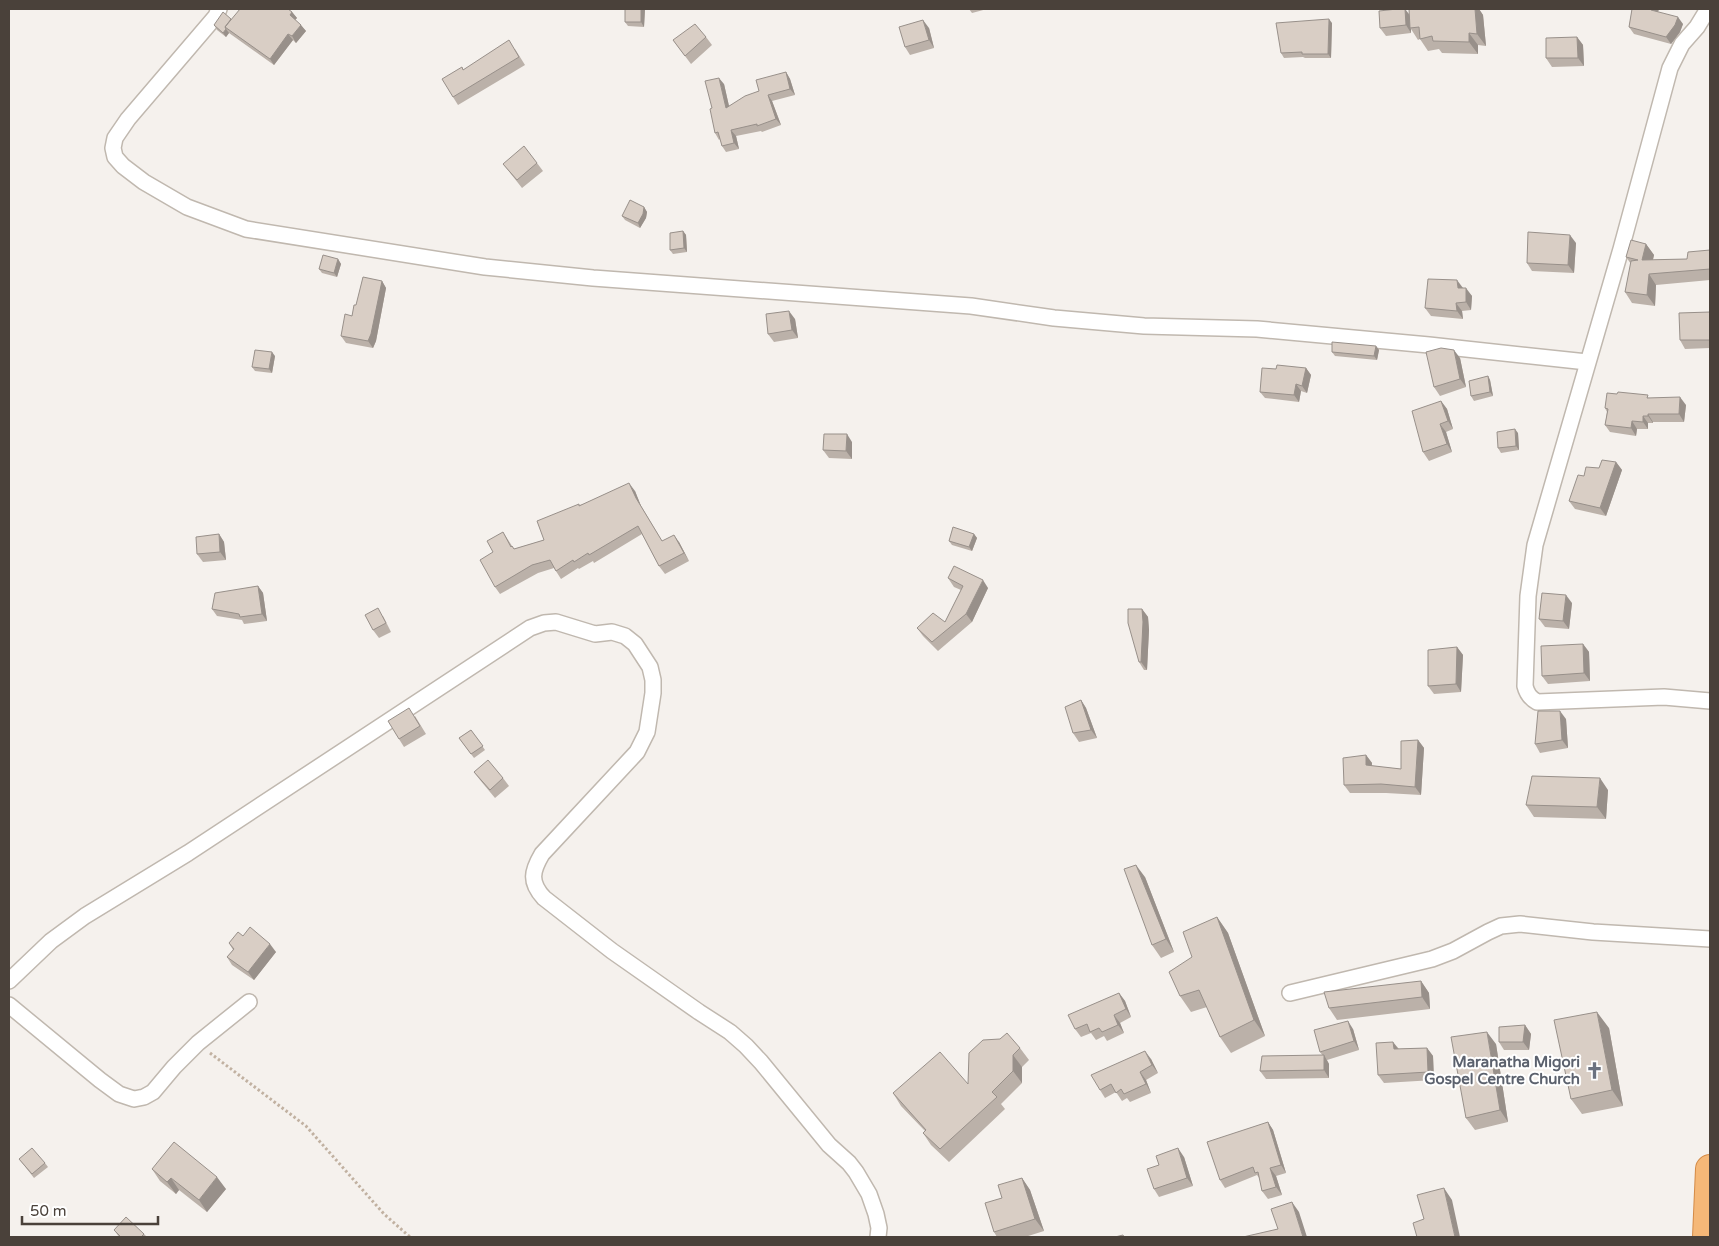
<svg xmlns="http://www.w3.org/2000/svg" width="1719" height="1246" viewBox="0 0 1719 1246" font-family="'Varela Round',sans-serif">
	<style>
		.lines { fill: none; stroke-linecap: round; stroke-linejoin: round }
		.street-casing { stroke: #c0b8af; stroke-width: 18 }
		.highway-casing { stroke: #d48b47; stroke-width: 30 }
		.path { stroke: #c1b1a1; stroke-width: 3; stroke-dasharray: 2.5 2.5; stroke-linecap: butt }
		.street { stroke: #fff; stroke-width: 15 }
		.highway { stroke: #f5b878; stroke-width: 28 }
		.wall { fill: #bbb1a9 }
		.shaded-wall { fill: #98908a }
		.building { fill: #d9cec5; stroke: #98908a }
		.labels { text-anchor: middle; dominant-baseline: central; stroke-width: 4; stroke-linejoin: round; paint-order: stroke }
		.worship-label { font-size: 15px; font-weight: bold; fill: #5b616d; stroke: #fff; text-anchor: end }
	</style>
	<rect width="100%" height="100%" fill="#f5f1ed"/>
	<g class="lines">
		<defs>
			<path id="street" d="M219,9l-3,7 -88,103 -13,19 -2,10 2,9 8,9 21,16 43,25 59,22 239,38 108,11 378,28 83,12 90,8 113,3 172,16 158,17
				M1708,9l-11,18 -15,17 -12,24 -49,181 -86,296 -7,51 -3,90c2,8 5,12 12,16l127,-5 46,4
				M9,981l42,-40 34,-25 103,-63 342,-225 14,-5 12,-1 39,12 17,-2 13,4 10,8 15,23 3,13v13l-6,39 -10,20 -95,102c-10,17 -13,28 2,44l68,53 87,61 31,20 16,14 15,16 68,83 20,18 7,9 13,22 7,20 3,14 -1,9
				M1290,993l142,-34 21,-8 35,-19 13,-6 19,-2 73,8 117,7
				M9,1005l91,75 19,14 15,5 10,-2 9,-5 21,-25 24,-24 51,-41"/>
			<path id="highway" d="M1707,1237l3,-68"/>
		</defs>
		<use href="#street" class="street-casing"/>
		<use href="#highway" class="highway-casing"/>
		<path class="path" d="M210,1053l96,73 78,88 26,23"/>
		<use href="#street" class="street"/>
		<use href="#highway" class="highway"/>
	</g>
	<path class="wall" d="M625,9h20l-1,18 -16,-1 -3,-4z
		M969,9h18l-15,4z
		M1397,9h8l5,6 -1,-6h70l4,6 3,31 -8,-1v9l-36,-1 -3,-4 -11,2 -8,-12 -2,1 -7,-11v4l-25,3 -6,-8z
		M1632,9h27l-1,3 25,12 -3,8 -9,12 -37,-10 -5,-7z
		M292,12l5,6 -2,2 11,11 -10,12 -3,-3 -19,25 -45,-32 -3,4 -9,-7 -3,-5 17,-6z
		M1332,23l-1,35h-26l-2,-1 -19,1 -3,-5z
		M929,28l5,20 -24,7 -5,-8z
		M706,37l6,8 -21,19 -18,-24z
		M1577,37l6,8 1,21 -32,1 -6,-9z
		M515,49l10,16 -67,40 -5,-8 10,-27z
		M786,72l4,7 5,16 -23,6 9,24 -19,7 -1,-1 -25,5 3,13 -13,3 -4,-6 -2,-7 -1,1 -4,-7 -3,-25 12,-24 5,22 30,-15z
		M537,163l6,8 -21,17 -19,-24z
		M644,207l3,5 -1,6 -6,10 -15,-8 -3,-4z
		M683,231l3,4 1,17 -14,2 -3,-4z
		M1576,243l-2,30 -42,-2 -5,-8z
		M1646,244l8,11 -1,5 34,-1 23,-9v30l-54,5 -1,21 -23,-3 -7,-11 6,-28 -5,-7z
		M338,259l3,5 -4,13 -15,-4 -3,-4z
		M382,281l4,7 -10,53 -3,7 -27,-5 -5,-7 11,-20 4,-11z
		M1463,288l9,8 -1,14 -9,1 1,8 -32,-3 -6,-8z
		M1710,312v36l-25,1 -5,-9z
		M795,319l3,19 -24,4 -6,-8z
		M1376,346l3,4 -2,10 -42,-4 -3,-4z
		M275,356l-3,17 -17,-2 -3,-4z
		M1460,358l6,29 -26,9 -6,-9z
		M1306,368l5,7 -4,18 -6,-2 -2,11 -34,-4 -5,-6 16,-23z
		M1488,376l2,4 3,16 -19,5 -3,-5z
		M1617,394l33,4 36,7 -2,17h-31v1h-5v6h-11l-1,7 -26,-4 -5,-7 2,-13 -2,-4z
		M1441,401l6,8 6,20 -7,3 6,20 -23,9 -6,-9z
		M1518,433l1,17 -18,3 -3,-5z
		M852,442v17l-23,-1 -6,-8z
		M1616,462l6,8 -16,46 -31,-7 -6,-8 15,-25z
		M635,491l6,15 21,35 17,1 10,19 -24,13 -6,-8 -17,-32 -48,29 -1,-2 -14,8 -1,-1 -17,11 -7,-11 -16,5 -38,21 -5,-7 -2,-35 10,-20 11,17 30,-9 36,-35z
		M219,534l5,8 2,18 -23,2 -6,-8z
		M974,534l3,4 -5,13 -20,-6 -3,-4z
		M948,578l40,10 -16,34 -34,29 -15,-15 -6,-8 28,-6 16,-32 -7,-3z
		M258,586l5,7 4,28 -23,3 -2,-4 -25,-4 -5,-7z
		M1572,603l-3,26 -24,-2 -6,-8z
		M1142,609l6,8 1,13 -2,40h-3l-5,-8z
		M383,616l8,16 -12,6 -6,-8z
		M1583,644l6,8 1,29 -42,3 -6,-8z
		M1457,647l6,8 -2,37 -27,2 -6,-8z
		M1081,700l5,8 11,30 -18,4 -6,-9z
		M415,716l11,18 -22,13 -5,-8z
		M1566,719l2,29 -28,5 -5,-9z
		M471,730l14,20 -11,8 -15,-20z
		M1418,740l6,8 -3,47 -35,-2h-36l-6,-8 22,-30 6,8v3l29,3z
		M474,772l29,6 6,8 -14,12 -15,-18z
		M1608,790l-2,29 -72,-2 -8,-12z
		M1145,877l29,75 -13,6 -9,-13z
		M1217,917l11,16 37,103 -34,17 -11,-16 -13,-30 -16,5 -11,-16 12,-39z
		M243,936l33,16 -22,28 -22,-15 -5,-8 6,-7 -4,-7z
		M1421,981l8,12 1,16 -93,11 -8,-12z
		M1119,993l6,8 6,16 -11,6 4,10 -17,8 -3,-5 -8,4 -5,-7 -10,4 -6,-8z
		M1525,1025l6,9 -2,16h-25l-5,-8z
		M1609,1028l14,78 -41,8 -11,-15z
		M1353,1029l6,21 -32,10 2,4v14l-63,1 -6,-8 63,-15 -3,-4z
		M1000,1039l20,9 9,12 -7,7v16l-21,21 4,5 -56,53 -18,-17 -8,-12 2,-2 -24,-25 -8,-13 75,-9z
		M1393,1042l6,7 28,-1 6,8 1,24 -50,3 -6,-8z
		M1496,1044l12,78 -33,8 -9,-12z
		M1151,1059l7,14 -12,7 5,13 -21,9 -3,-4 -5,3 -6,-9 -11,6 -5,-8z
		M1268,1122l5,8 13,43 -10,3 6,19 -14,4 -6,-8 -2,-12 -3,-4 -32,13 -5,-8z
		M1184,1157l9,29 -34,11 -5,-8 5,-24z
		M19,1159l26,4 3,4 -14,11z
		M152,1169l74,20 -19,23 -28,-22 -3,4 -16,-13z
		M1022,1178l8,12 14,41 -19,6h-28l-3,-5 8,-34z
		M114,1230l30,4 3,3h-28z"/>
	<path class="shaded-wall" d="M641,9h4l-1,18 -3,-5z
		M1405,9l5,7v12l1,1v4l-5,-8z
		M1475,9h4l4,6 3,31 -9,-12z
		M1651,9h8l-3,8 -5,-7z
		M292,12l5,6 -3,3 -4,-6z
		M1678,17l5,7 -3,8 -9,12 -5,-7z
		M1329,19l3,4 -1,35 -3,-4z
		M923,20l6,8 5,20 -5,-8z
		M301,25l5,6 -10,12 -4,-7z
		M226,29l3,4 -3,4 -3,-4z
		M1469,33l9,12v9l-9,-12z
		M288,34l5,6 -19,25 -4,-6z
		M1577,37l6,8 1,21 -6,-8z
		M786,72l4,7 5,16 -5,-6z
		M719,78l5,6 7,31 -5,-7z
		M768,95l4,6 9,24 -5,-6z
		M731,130l5,6 3,13 -5,-6z
		M644,207l3,5 -1,6 -6,10 -2,-5z
		M683,231l3,4 1,17 -3,-4z
		M1570,235l6,8 -2,30 -6,-8z
		M1646,244l8,11 -4,16 -8,-11z
		M338,259l3,5 -4,13 -3,-4z
		M1649,274l7,11 -1,21 -8,-11z
		M1457,280l6,8h-5z
		M382,281l4,7 -10,53 -3,7 -5,-7z
		M1466,288l6,8 -1,14 -5,-8z
		M1456,303l6,8 1,8 -6,-8z
		M789,311l6,8 3,19 -6,-8z
		M1376,346l3,4 -2,10 -3,-4z
		M1454,350l6,8 6,29 -6,-8z
		M272,352l3,4 -3,17 -3,-4z
		M1306,368l5,7 -4,18 -5,-7z
		M1488,376l2,4 3,16 -3,-4z
		M1296,384l5,7 -2,11 -5,-7z
		M1680,397l6,8 -2,17 -5,-8z
		M1441,401l6,8 6,20 -5,-8z
		M1648,414l5,8v1l-5,-7z
		M1643,416l5,7v6l-5,-7z
		M1632,421l5,8 -1,7 -5,-8z
		M1440,424l6,8 6,20 -5,-8z
		M1515,429l3,4 1,17 -3,-4z
		M847,434l5,8v17l-6,-8z
		M1616,462l6,8 -16,46 -6,-8z
		M629,483l6,8 6,15 26,43 -31,-51z
		M219,534l5,8 2,18 -6,-8z
		M974,534l3,4 -5,13 -3,-4z
		M674,535l5,7 10,19 -5,-8z
		M983,580l5,8 -16,34 -6,-8z
		M258,586l5,7 4,28 -5,-7z
		M1566,595l6,8 -3,26 -6,-8z
		M1142,609l6,8 1,13 -2,40 -6,-8z
		M1583,644l6,8 1,29 -6,-8z
		M1457,647l6,8 -2,37 -5,-8z
		M1081,700l5,8 11,30 -6,-8z
		M1560,711l6,8 2,29 -6,-8z
		M1418,740l6,8 -3,47 -6,-8z
		M1366,755l6,8 -1,10 -5,-8z
		M1600,778l8,12 -2,29 -9,-12z
		M1136,865l9,12 29,75 -8,-13z
		M1217,917l11,16 37,103 -11,-16z
		M270,944l6,8 -22,28 -6,-8z
		M1421,981l8,12 1,16 -8,-12z
		M1119,993l6,8 6,16 -5,-8z
		M1597,1012l12,16 14,78 -11,-16z
		M1114,1015l6,8 4,10 -6,-8z
		M1348,1021l5,8 6,21 -5,-9z
		M1525,1025l6,9 -2,16 -6,-8z
		M1487,1032l9,12 12,78 -8,-12z
		M1393,1042l6,8 -5,-1z
		M1427,1048l6,8 1,24 -6,-8z
		M1145,1051l6,8 7,14 -6,-8z
		M1013,1055l9,12v16l-9,-12z
		M1324,1055l5,9v14l-5,-8z
		M1140,1072l6,8 5,13 -5,-9z
		M1268,1122l5,8 13,43 -5,-8z
		M1178,1148l6,9 9,29 -6,-8z
		M1270,1168l6,8 6,19 -6,-8z
		M217,1177l9,12 -19,23 -8,-12z
		M171,1178l8,12 -3,4 -9,-12z
		M1022,1178l8,12 14,41 -9,-12z
		M1444,1188l8,12 8,37h-5z
		M1292,1202l7,10 8,25h-4z"/>
	<path class="building" d="M240,9h48l4,3 -2,3 11,10 -9,11 -4,-2 -18,25 -45,-32z
		M625,9h16v13h-16z
		M1397,9h8l1,16 -26,3 -1,-17z
		M1409,9h66l2,25 -8,-1v9l-36,-1 -1,-5 -12,3 -1,-12 -9,1z
		M1632,9h19v1l27,7 -3,8 -9,12 -37,-10z
		M223,12l8,7 -6,8 1,2 -3,4 -9,-8z
		M1329,19l-1,35h-26v-2l-21,1 -5,-30z
		M923,20l6,20 -24,7 -6,-20z
		M695,24l11,13 -21,19 -12,-16z
		M1577,37l1,21h-32v-20z
		M509,40l10,17 -66,40 -11,-18 20,-12 1,3z
		M786,72l4,17 -22,6 8,24 -19,7v-2l-26,6 3,13 -12,3 -4,-14 -3,1 -5,-24 2,-1 -7,-27 14,-3 7,30 19,-12 14,-5 -3,-11z
		M524,146l13,17 -20,17 -14,-16z
		M630,200l14,7 -1,7 -5,9 -16,-7z
		M683,231l1,17 -14,2v-17z
		M1528,232l42,3 -2,30 -41,-2z
		M1631,240l15,4 -4,16 45,-1 1,-7 22,-2v19l-61,5 -2,21 -22,-3 6,-31 7,-1 -12,-3z
		M323,255l15,4 -4,14 -15,-4z
		M363,277l19,4 -11,53 -3,7 -27,-5 4,-22 7,2 2,-11h2z
		M1428,279l29,1 1,8h8v14l-10,1 1,8 -32,-3z
		M789,311l3,19 -24,4 -2,-20z
		M1710,312v28h-30l-1,-27z
		M1332,342l44,4 -2,10 -42,-4z
		M1441,348l13,2 6,29 -26,8 -8,-35z
		M255,350l17,2 -3,17 -17,-2z
		M1277,365l29,3 -4,18 -6,-2 -2,11 -34,-3 2,-24 14,1z
		M1488,376l2,16 -19,4 -2,-15z
		M1618,392l30,3 -1,3 33,-1 -1,17h-31v2h-5v6l-11,-1 -1,7 -26,-3 3,-16 -3,-1 2,-15 10,1z
		M1441,401l7,20 -8,3 7,20 -24,8 -11,-41z
		M1515,429l1,17 -18,2 -1,-16z
		M824,434h23l-1,17 -23,-1z
		M1602,460l14,2 -16,46 -31,-7 9,-26 6,1 2,-9 13,1z
		M629,483l7,15 26,43 12,-6 10,18 -25,13 -21,-40 -49,29 -1,-2 -14,9 -1,-2 -17,11 -6,-11 -18,5 -37,22 -15,-27 13,-8 -6,-11 16,-9 8,15 1,-1 2,3 30,-9 -7,-19 42,-17v2z
		M953,527l21,7 -5,13 -20,-6z
		M219,534l1,18 -23,2 -1,-17z
		M954,566l29,14 -17,34 -34,28 -15,-14 16,-15 12,9 18,-36 -15,-8z
		M258,586l4,28 -22,3 -1,-3 -27,-5 3,-16z
		M1542,593l24,2 -3,26 -24,-2z
		M378,608l8,15 -13,7 -8,-15z
		M1128,609h14l1,13 -2,40h-2l-11,-39z
		M1583,644l1,29 -42,3 -1,-30z
		M1457,647l-1,37 -28,2v-36z
		M1081,700l10,30 -18,3 -8,-26z
		M409,708l11,18 -21,13 -11,-18z
		M1538,711h22l2,29 -27,4z
		M471,730l12,16 -12,8 -12,-16z
		M1418,740l-3,47 -34,-3 -37,1 -1,-27 23,-3v10l35,4v-28z
		M488,760l15,18 -13,12 -16,-18z
		M1532,776l68,2 -3,29 -71,-2z
		M1136,865l30,74 -14,6 -28,-76z
		M1217,917l37,103 -34,17 -21,-47 -19,6 -11,-24 23,-15 -9,-25z
		M250,927l20,17 -22,28 -21,-15 7,-8 -5,-6 9,-11 5,4z
		M1421,981l1,16 -93,11 -5,-16z
		M1119,993l7,16 -12,6 4,10 -16,7 -3,-4 -9,4 -3,-8 -12,5 -7,-14z
		M1597,1012l15,78 -41,9 -17,-79z
		M1348,1021l6,20 -34,11 -6,-22z
		M1525,1025l-2,17h-24v-15z
		M1487,1032l13,78 -34,8 -15,-81z
		M1007,1033l13,15 -7,7v16l-21,21 5,5 -57,52 -17,-16 3,-3 -33,-37 47,-41 28,32 1,-31 14,-13 17,-1z
		M1393,1042l1,7 33,-1 1,24 -50,3 -2,-32z
		M1145,1051l7,14 -12,7 6,12 -22,10 -3,-5 -5,4 -5,-9 -11,6 -9,-15z
		M1324,1055v15l-64,1 2,-15z
		M1268,1122l13,43 -11,3 6,19 -14,4 -4,-19 -3,1 -2,-6 -33,13 -13,-38z
		M174,1142l43,35 -18,23 -28,-22 -4,4 -15,-13z
		M32,1148l13,15 -13,11 -13,-15z
		M1178,1148l9,30 -33,11 -7,-20 12,-4 -3,-9z
		M1022,1178l13,41 -41,13 -9,-29 17,-5 -4,-13z
		M1444,1188l11,49h-38l-4,-14 11,-4 -7,-24z
		M1292,1202l11,35h-60l35,-8 -7,-20z
		M126,1217l18,17 -3,3h-20l-7,-7z
		M1123,1235l1,2h-9z"/>
	<defs>
		<symbol id="church-bare" viewBox="-9 -9 18 18"><path d="M-1.2-6h2.4v3.5h3.3v2.4h-3.3V6h-2.4V-.1h-3.3v-2.4h3.3Z" fill="#6b7280" stroke="#fff" stroke-width="2.5" paint-order="stroke"/></symbol>
	</defs>
	<g fill-rule="evenodd">
		<use href="#church-bare" x="1582" y="1058" width="25" height="25"/>
	</g>
	<g class="labels">
		<g class="worship-label">
			<text x="1580" y="1062">Maranatha Migori<tspan x="1580" dy="17">Gospel Centre Church</tspan></text>
		</g>
	</g>
	<rect width="1719" height="1246" fill="none" stroke="#4a413a" stroke-width="20"/>
	<path d="M22 1216v8h136v-8" fill="none" stroke="#4a413a" stroke-width="2.5"/>
	<text x="30" y="1216" font-size="15" fill="#4a413a" stroke="#ffffff" stroke-width="4" paint-order="stroke">50 m</text>
</svg>
